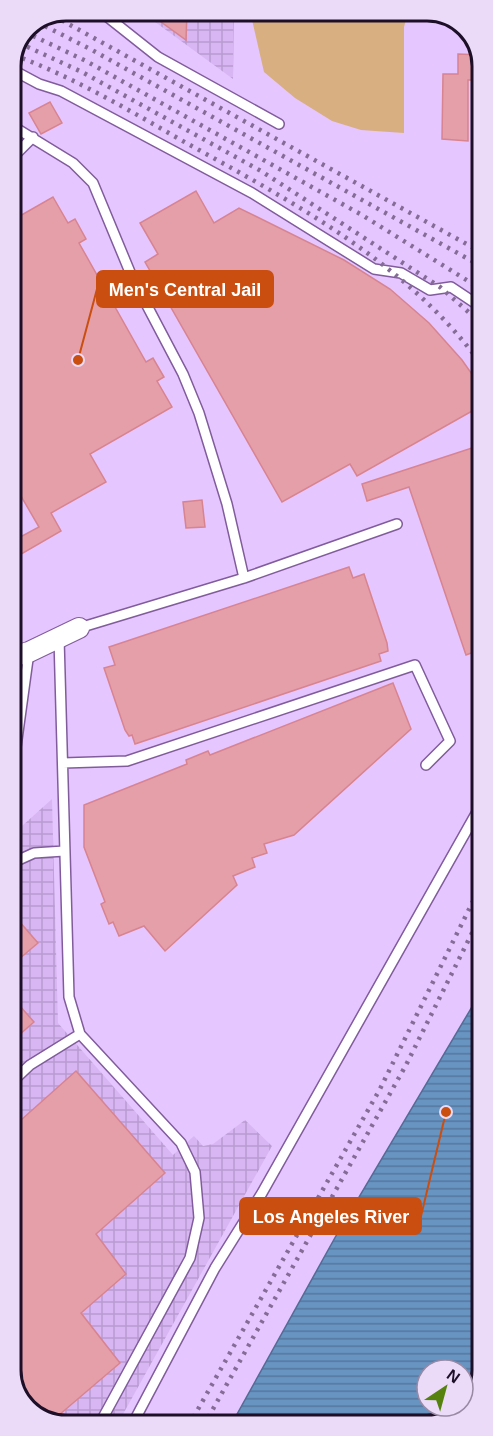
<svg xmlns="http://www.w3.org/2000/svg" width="493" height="1436" viewBox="0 0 493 1436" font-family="Arial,sans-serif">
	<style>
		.industrial { fill: url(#industrial-grid) }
		.pitch { fill: #d8af81 }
		.water { fill: url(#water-rules); stroke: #526c94; stroke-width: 1.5 }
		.building { fill: #e59fa8; stroke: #d88390; stroke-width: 1.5 }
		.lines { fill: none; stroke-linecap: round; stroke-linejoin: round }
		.service-casing { stroke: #815c9c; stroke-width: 12 }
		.minor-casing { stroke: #815c9c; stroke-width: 22 }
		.service { stroke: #fff; stroke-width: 9 }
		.minor { stroke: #fff; stroke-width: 20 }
		.rail { stroke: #846c96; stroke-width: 4.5; stroke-dasharray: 3 6; stroke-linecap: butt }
		.rim { fill: none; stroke: #1e0f29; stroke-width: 3 }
		.leader { fill: none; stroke: #ca4e10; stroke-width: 2 }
		.callout-dot { fill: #ca4e10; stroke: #ebdbf8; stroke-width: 2 }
		.callout { fill: #ca4e10; stroke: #ca4e10; stroke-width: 2 }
		.callout-label { font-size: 18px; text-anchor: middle; font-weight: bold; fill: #fff }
	</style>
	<defs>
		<pattern id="industrial-grid" width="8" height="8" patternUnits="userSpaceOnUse" patternTransform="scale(1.5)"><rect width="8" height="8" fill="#d8b6f3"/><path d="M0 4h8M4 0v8" fill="none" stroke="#b99bd0"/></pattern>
		<pattern id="water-rules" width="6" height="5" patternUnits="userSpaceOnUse" patternTransform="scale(1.5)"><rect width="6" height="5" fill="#6894c2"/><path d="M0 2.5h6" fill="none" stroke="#55779e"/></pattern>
	</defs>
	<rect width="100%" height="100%" fill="#e6c6ff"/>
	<path class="industrial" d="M140,11h94l-1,68z
		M52,799l6,224 115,132 21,-19 9,10 10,-2 32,-24 27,26 -155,279h-55l-32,-13 -18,-28v-549z"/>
	<path class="pitch" d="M250,11h158l-4,16v106l-43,-3 -29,-9 -37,-23 -31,-26z"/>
	<path class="water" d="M482,990v375l-19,35v-30h-36v36h33l-5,8 -14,10 -210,1 106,-191z"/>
	<path class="building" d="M146,11h41l-1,29z
		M458,54l23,1v25h-13v61l-26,-2 1,-65h15z
		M50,102l12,21 -21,11 -12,-21z
		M196,191l18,32 25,-15 105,52 46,29 39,34 33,37 19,27v19l-124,70 -7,-12 -68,38 -137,-240 13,-8 -18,-31z
		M53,197l15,26 7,-4 11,20 -7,4 67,119 7,-4 11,19 -7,4 15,26 -82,47 16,28 -55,31 10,18 -50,29v-18l28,-15 -28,-48v-258z
		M481,445l1,204 -16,6 -57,-168 -42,14 -5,-17z
		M202,500l3,27 -19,1 -3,-26z
		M349,567l4,11 11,-4 23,69 1,8 -9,3 2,7 -246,83 -3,-9 -3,1 -4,-6 -21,-62 11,-3 -6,-18z
		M393,683l18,46 -117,106 -30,9 3,9 -15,5 3,9 -22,9 4,9 -72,66 -21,-25 -25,10 -6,-14 -4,2 -8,-20 4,-2 -21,-55v-42l103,-41 -1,-4 22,-9 2,4z
		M12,913l26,30 -26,22z
		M12,997l22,25 -22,19z
		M76,1071l89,102 -69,61 30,40 -45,39 39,50 -68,58 -22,-9 -18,-28v-256z"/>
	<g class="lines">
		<defs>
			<path id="service" d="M100,11l58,46 121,67
				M11,69l28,15 22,7 191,102 122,76 27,4 29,17 21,-3 30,20
				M11,125l62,38 20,20 39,94 51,97 16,39 28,91 17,74
				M11,159l22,-22
				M79,628l165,-50 153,-54
				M59,638l10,359 11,37 101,109 14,29 4,46 -9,40 -91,167
				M63,763l64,-2 288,-96 35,76 -24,24
				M12,776l17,-124
				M12,863l22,-10 30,-2
				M12,1082l18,-17 50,-31
				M132,1425l83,-157 47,-75 220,-390"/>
			<path id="minor" d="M11,657l18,-5 50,-24"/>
		</defs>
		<use href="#service" class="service-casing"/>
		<use href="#minor" class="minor-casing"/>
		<use href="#service" class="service"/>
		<use href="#minor" class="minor"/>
		<path class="rail" d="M54,16l427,236
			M37,22l55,28 389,216
			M25,32l61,29 276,154 119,74
			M19,43l63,29 179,99 179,116 41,36
			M14,55c59,22 113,54 167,85 108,60 226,122 300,224
			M189,1425l191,-336 102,-206
			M204,1425l202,-360 76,-152"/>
	</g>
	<path d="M0 0H493V1436H0ZM66 21H427A45 45 0 0 1 472 66V1370A45 45 0 0 1 427 1415H66A45 45 0 0 1 21 1370V66A45 45 0 0 1 66 21Z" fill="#ebdbf8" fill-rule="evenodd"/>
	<path class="rim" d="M66 21H427A45 45 0 0 1 472 66V1370A45 45 0 0 1 427 1415H66A45 45 0 0 1 21 1370V66A45 45 0 0 1 66 21Z"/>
	<path class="leader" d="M78 360L97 289M446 1112L421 1216"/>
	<g class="callout-dot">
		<circle cx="78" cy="360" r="6"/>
		<circle cx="446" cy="1112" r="6"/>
	</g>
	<g class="callout">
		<rect x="97" y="271" width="176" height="36" rx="6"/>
		<rect x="240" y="1198" width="181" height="36" rx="6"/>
	</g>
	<g class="callout-label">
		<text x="185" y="296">Men's Central Jail</text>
		<text x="331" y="1223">Los Angeles River</text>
	</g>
	<g transform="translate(445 1388) rotate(36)"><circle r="28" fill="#ebdbf8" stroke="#9989a5" stroke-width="1.5"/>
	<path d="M0-4.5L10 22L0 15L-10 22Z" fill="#55820f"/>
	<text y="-9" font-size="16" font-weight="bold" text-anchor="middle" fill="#1e0f29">N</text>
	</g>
</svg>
